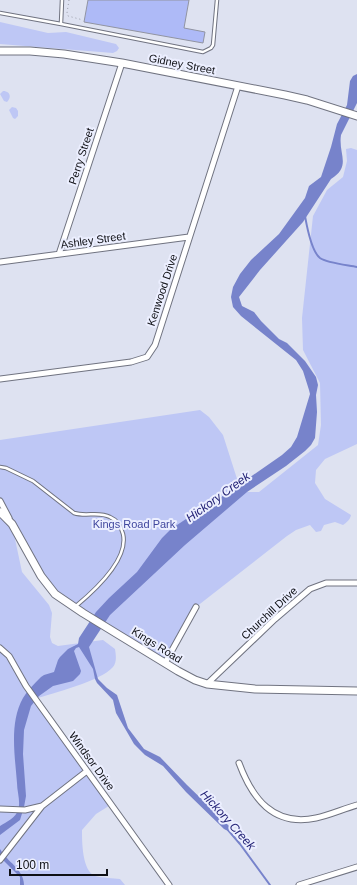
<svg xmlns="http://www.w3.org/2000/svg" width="357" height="885" viewBox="0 0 357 885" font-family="Arial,sans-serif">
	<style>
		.green { fill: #bec7f5 }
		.water { fill: #7783cb }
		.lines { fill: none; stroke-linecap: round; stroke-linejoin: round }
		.stream { stroke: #7783cb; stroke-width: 2 }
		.building { fill: #aebaf7; stroke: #9194a2 }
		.lane-casing { stroke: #707380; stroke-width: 4.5 }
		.street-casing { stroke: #707380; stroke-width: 7 }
		.secondary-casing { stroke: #707380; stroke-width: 9 }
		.path { stroke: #999ca7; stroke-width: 1; stroke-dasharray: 1 3; stroke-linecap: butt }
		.lane { stroke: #fff; stroke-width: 2.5 }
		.street { stroke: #fff; stroke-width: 5 }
		.secondary { stroke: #fff; stroke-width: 7 }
		.labels { text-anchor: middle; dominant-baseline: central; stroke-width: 4; stroke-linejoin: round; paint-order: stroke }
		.street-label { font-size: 11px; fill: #0f1015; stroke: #ecefff }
		.park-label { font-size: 11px; fill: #40479e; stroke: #ecefff }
		.water-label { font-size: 12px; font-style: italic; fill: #232276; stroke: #ecefff }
	</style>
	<rect width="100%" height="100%" fill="#dee2f1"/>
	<path class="green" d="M0,22l48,11 18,-1 50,12 3,4 -2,3 -4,2 -113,-9z
		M3,91c7,0 9,6 4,11l-3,-1 -4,-7z
		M12,107l4,1 2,3v5l-3,3 -2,-1 -4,-8z
		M351,148l6,2v294l-32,15 -9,11 -1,13 10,16 26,16c-1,5 -4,7 -8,10l-8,-3 -11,3 -3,6 -5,1 -6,-7 -14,5 -9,6 -91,71 -31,56 -110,-69 -43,-69 10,47 27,33 3,8 -2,24 2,6 6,3 45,-6 12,9c1,6 2,13 -2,18 -12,14 -60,26 -78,32l77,105 -16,10 -14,16c0,11 0,41 13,46 8,2 18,2 25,3l5,6h-125v-373l4,3 -4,-14v-61l200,-30 9,7 14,18 16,50 8,7h12l59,-47 3,-20 -1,-42 -17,-33 -1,-32 11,-102 14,-26 16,-13 4,-16 -1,-12z"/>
	<path class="water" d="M357,74v29l-16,32c-3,19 11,31 -10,44l-28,43 -43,48 -21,27 3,9 12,6 7,9 18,18 8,4 18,18 11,16 2,8 -2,10 1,17 -2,26 -4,7 -6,6 -19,15 -39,26 -62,53 -75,70 -21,32 9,32 9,9 10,7 11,33 16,21 16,8 27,28 28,27 14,14 1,6 -6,-3 -38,-37 -23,-26 -18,-11 -11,-11 -18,-31 -3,-13 -16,-17 -2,-4 -2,-10 -14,-22 -3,1 -2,3 7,20 -1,3 -7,7 -20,5 -14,10 -8,10 -7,24 -1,24 3,42 -2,11 -4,13 -20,15v-9c6,-4 16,-8 18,-16 3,-8 -1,-18 -1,-27 -2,-27 -8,-60 6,-85 4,-7 11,-14 18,-21l3,-2 10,-3 4,-12 2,-3 8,-8 10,-5 1,-6 17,-26 13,-14 28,-26 25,-34 9,-9 15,-10 21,-12 75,-52 9,-8 6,-10 13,-43 -1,-4 -6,-19 -7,-11 -55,-44 -8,-9 -2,-10 2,-10 7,-13 11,-14 28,-26 26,-36 4,-12 12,-9 10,-30 6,-23 10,-19 3,-24 3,-5z
		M0,849c7,13 24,20 24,36h-4v-8l-20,-20z"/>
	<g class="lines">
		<path class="stream" d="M305,216c2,11 6,35 15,42 7,5 27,7 37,9
			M228,830l12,14 30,41"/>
	</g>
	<path class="building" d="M88,0h101l-5,28 21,4 -2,11 -119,-21z"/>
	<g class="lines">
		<defs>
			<path id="lane" d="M0,13l61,11 142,28 8,-4 2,-3 4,-45
				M61,23l1,-23
				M0,467l6,1 27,13 41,32c12,4 25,-2 36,4 7,3 11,9 13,17 6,26 -29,57 -47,72"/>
			<path id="street" d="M59,254l63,-191
				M0,262l189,-25
				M0,379l131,-17 16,-5 8,-12 83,-259
				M0,501l9,17
				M0,648l9,8 17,30 143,199
				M165,663l31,-56
				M207,684l68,-65 35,-30 16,-6h31
				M239,763c13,35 34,64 77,55 14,-3 27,-9 41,-13
				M0,809l25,1 17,-4 45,-35
				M0,860l42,-54
				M299,885l58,-18"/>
			<path id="secondary" d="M0,51h30l34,3 58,9 163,32 22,5 50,16
				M0,512l12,12 29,52 14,18 28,19 95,58 17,9 12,4 48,5 102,2"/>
		</defs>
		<use href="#lane" class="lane-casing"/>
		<use href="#street" class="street-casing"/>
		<use href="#secondary" class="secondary-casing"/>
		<path class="path" d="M69,0l-2,13 1,3 15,4"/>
		<use href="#lane" class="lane"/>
		<use href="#street" class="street"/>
		<use href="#secondary" class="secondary"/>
	</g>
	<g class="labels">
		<g class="street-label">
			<text transform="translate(182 64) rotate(11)">Gidney Street</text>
			<text transform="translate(81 156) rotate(-72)">Perry Street</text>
			<text transform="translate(93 240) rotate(-8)">Ashley Street</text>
			<text transform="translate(162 290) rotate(-72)">Kenwood Drive</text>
			<text transform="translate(269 613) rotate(-43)">Churchill Drive</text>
			<text transform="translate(157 645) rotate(32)">Kings Road</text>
			<text transform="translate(92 761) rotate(54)">Windsor Drive</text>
		</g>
		<g class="park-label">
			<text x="134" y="524">Kings Road Park</text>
		</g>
		<g class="water-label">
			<text transform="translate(218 497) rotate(-36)">Hickory Creek</text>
			<text transform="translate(228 820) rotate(48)">Hickory Creek</text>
		</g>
	</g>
	<path d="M10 869v6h97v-6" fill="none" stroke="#0f1015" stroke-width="2"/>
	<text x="16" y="869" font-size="12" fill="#0f1015" stroke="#ecefff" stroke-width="3" paint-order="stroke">100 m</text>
</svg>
